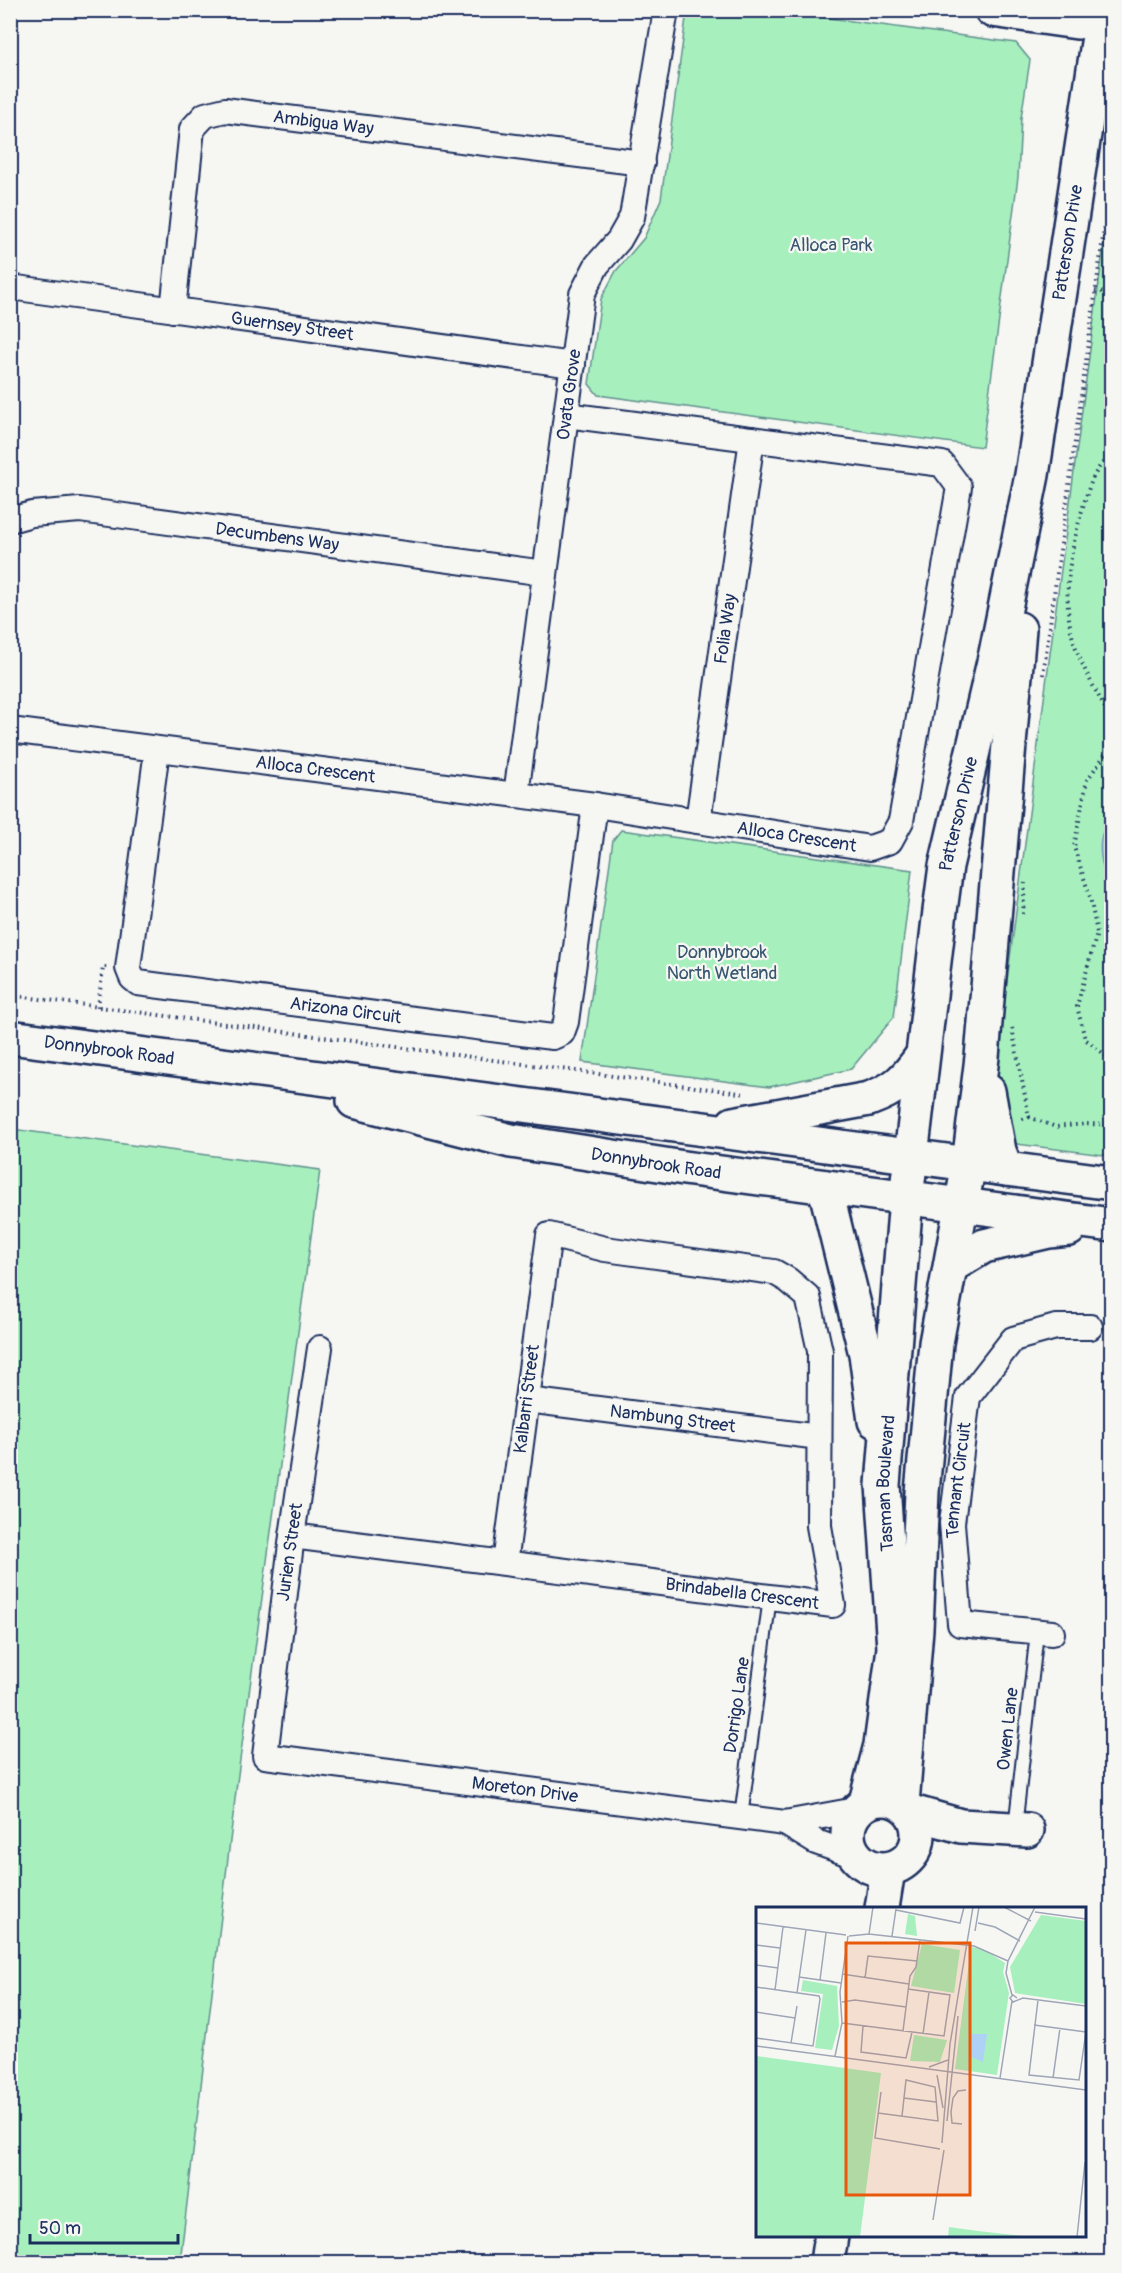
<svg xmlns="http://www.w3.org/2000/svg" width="1122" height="2273" viewBox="0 0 1122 2273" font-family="Pangolin,sans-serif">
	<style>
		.green { fill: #a7f0be; stroke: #61908e; stroke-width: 1.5 }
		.water { fill: #aed2f6; stroke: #7391b9; stroke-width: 1.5 }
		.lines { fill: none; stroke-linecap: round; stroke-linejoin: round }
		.lane-casing { stroke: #1b2f5e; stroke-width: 16 }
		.street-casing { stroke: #1b2f5e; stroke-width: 28 }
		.secondary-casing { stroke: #1b2f5e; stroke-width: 38 }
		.path { stroke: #1b2f5e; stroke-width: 4; stroke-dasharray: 1.5 4.5; stroke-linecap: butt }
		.lane { stroke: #f6f6f2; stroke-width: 12 }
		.street { stroke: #f6f6f2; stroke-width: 24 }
		.secondary { stroke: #f6f6f2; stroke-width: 33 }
		.labels { text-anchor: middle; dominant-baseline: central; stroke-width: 4.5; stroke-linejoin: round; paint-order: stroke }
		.street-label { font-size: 18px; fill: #1b2f5e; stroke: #f6f6f2 }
		.park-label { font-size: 18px; fill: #375671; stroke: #f6f6f2 }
		.inset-road { fill: none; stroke: #9ea6b7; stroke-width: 1.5 }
		.view { fill: #e8590c; fill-opacity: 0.15; stroke: #e8590c; stroke-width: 3 }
		.inset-edge { fill: none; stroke: #1b2f5e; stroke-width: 3 }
	</style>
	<rect width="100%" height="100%" fill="#f6f6f2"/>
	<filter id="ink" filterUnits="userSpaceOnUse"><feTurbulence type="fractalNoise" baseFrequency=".0167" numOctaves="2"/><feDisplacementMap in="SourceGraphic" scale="12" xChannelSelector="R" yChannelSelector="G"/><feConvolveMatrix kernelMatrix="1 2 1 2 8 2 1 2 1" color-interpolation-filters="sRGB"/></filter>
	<g filter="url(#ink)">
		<path class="green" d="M687,11h89l240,32 14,17 -9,58 -3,59 -36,270 -384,-52 -9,-11 12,-85 15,-28 28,-33 17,-39z
			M1111,190v966l-125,-16z
			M621,830l291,40 -18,147 -43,52 -82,18 -187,-25 31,-222z
			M11,1129l309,41 -83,612 -57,480h-169z"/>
		<path class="water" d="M1111,822v72c-7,-20 -20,-58 0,-72z"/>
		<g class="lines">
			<defs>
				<path id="lane" d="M741,1817l29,-220
					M1015,1828l22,-196"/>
				<g id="street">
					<path id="s1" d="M10,287l563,78"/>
					<path id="s2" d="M173,310l19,-181 13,-14 20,-5 417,53"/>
					<path id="s3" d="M10,520l22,-6 48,-4 465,63"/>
					<path id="s4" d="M10,730l585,75 275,43 20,-7 11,-20 58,-334 -17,-23 -376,-49"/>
					<path id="s5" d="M157,750l-29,218 4,10 6,5 406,53 9,1 9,-4 4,-11 29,-217"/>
					<path id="s6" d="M516,795l66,-501 15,-29 22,-25 13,-23 34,-207"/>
					<path id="s7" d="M698,821l54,-382"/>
					<path id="s8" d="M320,1348l-28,188 -27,220 520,67 71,-13"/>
					<path id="s9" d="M527,1400l292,37"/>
					<path id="s10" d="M292,1536l541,69 -14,-79 1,-175 -12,-54 -20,-17 -14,-8 -169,-23 -56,-14 -44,328"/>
					<path id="s11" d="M1052,1633l-92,-9 -8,-101 16,-126 45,-58 43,-12h34"/>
					<path d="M785,1823l31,19 39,14"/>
				</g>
				<g id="secondary">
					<path d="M992,10l85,12 25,-7"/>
					<path id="s12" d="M10,1037l1102,146"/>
					<path d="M988,1091l11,60 7,18"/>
					<path id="s13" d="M354,1101l157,40 173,27 428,57"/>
					<path d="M733,1124l136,-25c27,-10 36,-19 53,-43"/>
					<path d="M825,1187l41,167 9,67"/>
					<path d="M951,1266l33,-20 65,-15 20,-2"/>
					<circle cx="883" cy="1834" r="35"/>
					<path id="s14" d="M866,1802l15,-57 13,-97 -11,-163 23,-287 34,-287 6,-45 50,-213 36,-178 71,-465"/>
					<path d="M902,1804l14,-175 6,-137 14,-149 33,-179 13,-107 37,-428"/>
					<path d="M912,1812l49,14 66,4"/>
					<path d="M882,1908l6,-38"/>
					<path d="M827,2262l4,-26"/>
				</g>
			</defs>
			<use href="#lane" class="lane-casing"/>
			<use href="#street" class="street-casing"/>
			<use href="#secondary" class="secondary-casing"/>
			<path class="path" d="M1095,291l17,2
				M1112,454c-20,15 -24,37 -31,60 -12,43 -21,93 -4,137 9,24 23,47 35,70
				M1043,675l69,-503
				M1112,745l-25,35 -13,67 16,50 7,36 -20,73 8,33 27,21
				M1023,914l2,-31
				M10,995l737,99
				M98,1007l5,-40h4
				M1012,1028l17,89 -10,3
				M1029,1117l27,10 29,-3 27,1"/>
			<use href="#lane" class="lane"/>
			<use href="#street" class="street"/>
			<use href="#secondary" class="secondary"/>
		</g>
	</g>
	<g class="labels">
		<g class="street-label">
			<text stroke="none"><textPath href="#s2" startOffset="321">Ambigua Way</textPath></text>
			<text stroke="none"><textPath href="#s14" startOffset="1578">Patterson Drive</textPath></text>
			<text stroke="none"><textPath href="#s1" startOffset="285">Guernsey Street</textPath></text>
			<text stroke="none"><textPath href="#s6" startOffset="404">Ovata Grove</textPath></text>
			<text stroke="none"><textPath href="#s3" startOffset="270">Decumbens Way</textPath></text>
			<text stroke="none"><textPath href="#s7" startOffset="194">Folia Way</textPath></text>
			<text stroke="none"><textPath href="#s4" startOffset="308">Alloca Crescent</textPath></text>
			<text stroke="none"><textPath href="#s14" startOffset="996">Patterson Drive</textPath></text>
			<text stroke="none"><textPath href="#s4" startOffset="794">Alloca Crescent</textPath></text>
			<text stroke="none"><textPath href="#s5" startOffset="448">Arizona Circuit</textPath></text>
			<text stroke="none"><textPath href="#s12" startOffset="100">Donnybrook Road</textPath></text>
			<text stroke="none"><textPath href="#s13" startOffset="309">Donnybrook Road</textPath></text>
			<text transform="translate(527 1399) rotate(-83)">Kalbarri Street</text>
			<text stroke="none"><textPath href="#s9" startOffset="147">Nambung Street</textPath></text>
			<text stroke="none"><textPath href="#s11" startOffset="237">Tennant Circuit</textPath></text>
			<text stroke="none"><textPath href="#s14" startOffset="322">Tasman Boulevard</textPath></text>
			<text transform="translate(290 1552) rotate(-82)">Jurien Street</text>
			<text stroke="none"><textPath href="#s10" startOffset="454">Brindabella Crescent</textPath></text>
			<text transform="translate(737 1705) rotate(-82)">Dorrigo Lane</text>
			<text transform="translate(1008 1729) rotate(-84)">Owen Lane</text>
			<text stroke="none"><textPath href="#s8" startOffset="674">Moreton Drive</textPath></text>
		</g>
		<g class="park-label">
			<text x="831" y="245">Alloca Park</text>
			<text x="722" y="952">Donnybrook<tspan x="722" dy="21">North Wetland</tspan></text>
		</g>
	</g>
	<g transform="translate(756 1907)">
		<rect width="330" height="330" fill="#f6f6f2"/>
		<path d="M152,7l7,2 2,20 -12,-2zM285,8l45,6v83l-71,-11 -5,-26zM166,37l38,6 -6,43 -43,-7zM215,40l12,2 22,14 -2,9 6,21 -12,82 -42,-6zM47,73l34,6 2,40 -7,24 -17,-2 8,-54 -22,-3zM158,128l33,5 -7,22 -30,-1zM0,149l125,17 -21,164h-104zM193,320l29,4 53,6h-83z" fill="#a7f0be"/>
		<path d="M213,127h18l-4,28 -14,-6z" fill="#aed2f6"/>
		<path class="inset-road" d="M248,0l27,14M140,3l64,13 4,-16M279,5l51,7M0,16l90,12M222,16l17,4 25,14M219,24l4,-24M113,27l4,-27M93,29l20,-2 105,12 34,15M136,29l4,-27M0,38l24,3M0,58l22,3M86,67l67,10M43,70l42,6M109,71l3,-22 49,5M64,73l6,-47M0,80l63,9 1,3 -7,47 -57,-8M19,83l8,-63M41,86l9,-63M256,88l-6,-22 2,-12 27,-54M261,91l-4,-3 -3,3 3,4 10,-4 63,8M282,93l-9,75 50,5 7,-48M86,95l13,-2 51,7M0,105l39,6M86,116l102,13 6,-41 -42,-6M278,118l52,7M107,119l-2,26 45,6 6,-26M147,124l7,-55 6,-9 4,-27M167,127l6,-42M35,136l6,-37M0,139l330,44M79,149l7,-33 -2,-31 8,-56M173,160l19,-7M181,168l6,33M244,171l12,-77M297,171l7,-50M125,185l-6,46 65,11M148,191l32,4M122,206l60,8 -3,-34 -29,-7 -4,36M191,214l11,-105M206,217l-10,-1 -1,-11 2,-14 5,-7 8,-1M186,236l8,-99 23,-137M177,313l11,-70M321,330l8,-75"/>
		<path class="view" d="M90,36h124v252h-124z"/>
		<rect width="330" height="330" class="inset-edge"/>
	</g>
	<rect width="1122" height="2273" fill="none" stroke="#f6f6f2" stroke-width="36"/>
	<rect x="18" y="18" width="1086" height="2237" fill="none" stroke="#1b2f5e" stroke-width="2" filter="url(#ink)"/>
	<path d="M30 2234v9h148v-9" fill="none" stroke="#1b2f5e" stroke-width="3"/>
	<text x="39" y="2234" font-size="18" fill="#1b2f5e" stroke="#f6f6f2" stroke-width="4.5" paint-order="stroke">50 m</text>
</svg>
